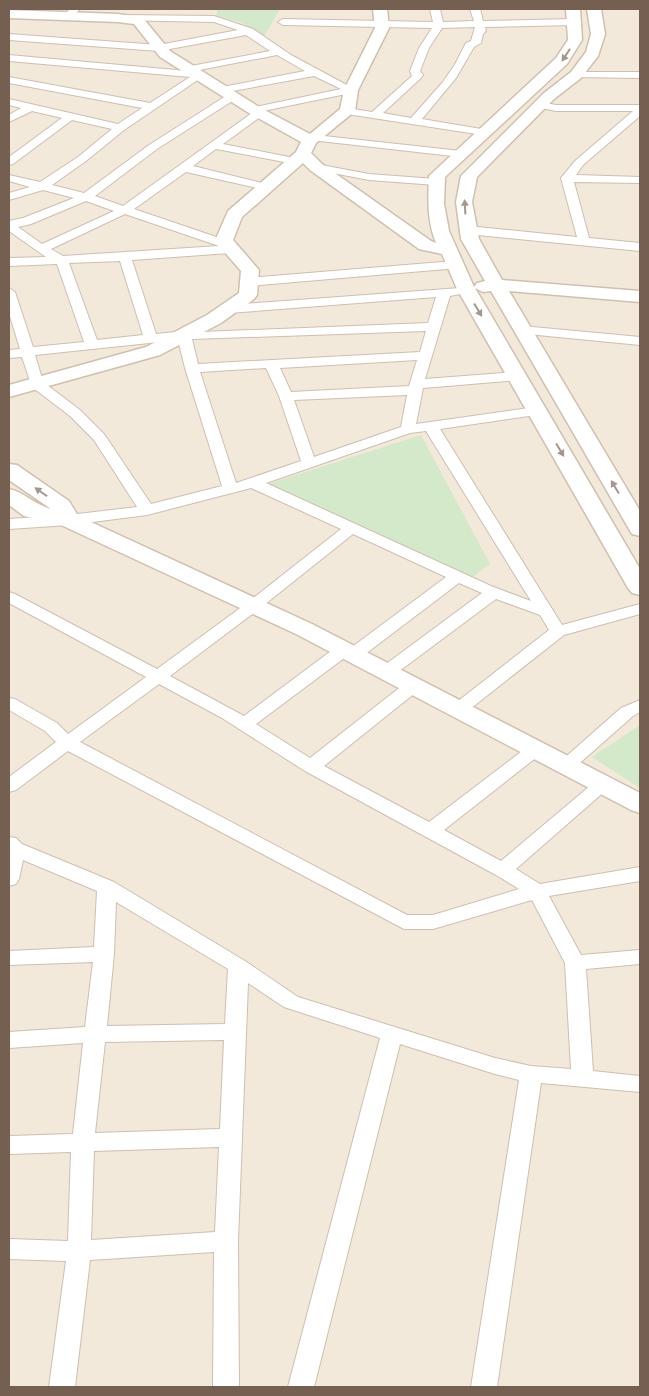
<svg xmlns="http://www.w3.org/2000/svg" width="649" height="1396" viewBox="0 0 649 1396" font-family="'Asap Condensed',sans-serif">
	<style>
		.residential { fill: #f2e9da }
		.green { fill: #d4e8ca }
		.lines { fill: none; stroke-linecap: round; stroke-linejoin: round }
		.street-casing { stroke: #cdbfb2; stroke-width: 2 }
		.secondary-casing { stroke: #cfc0af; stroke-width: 3 }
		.street { fill: #fff; fill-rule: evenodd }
		.secondary { fill: #fff; fill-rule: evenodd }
		.oneway { fill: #a5978d }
	</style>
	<rect width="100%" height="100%" fill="#fbf6eb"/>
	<path class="residential" d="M9,9h631v1378h-631z"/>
	<path class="green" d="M218,9h62l-16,27 -24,-14 -24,-6z
		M421,435l69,129 -20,15 -202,-95z
		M640,725v63l-48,-31z"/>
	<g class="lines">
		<defs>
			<path id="street" d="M70,9h10l-8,8h-6l-2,-2z
				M430,9h10l3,13 31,-1 -4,-12h10l3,12 91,-2 5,3 -5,3 -89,2 1,4 -3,3 -2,9 -7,4 -18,31 -34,41 65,11 1,2 -5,3 -136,-21 -5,-3 5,-3 25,4 40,-36 -2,-5 9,-23 13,-20 -149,-3 -5,-3 5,-3 150,3zM475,27l-4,14 -5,2 -12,23 -12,17 -31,35 -28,-5 38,-35 2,-3 -3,-4 9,-23 13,-20z
				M120,15l94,1 39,13 38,26 65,35 -5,3 -88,18v4l-40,29 76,15 2,2 -2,2 -4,1 -79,-15 -23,17 77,19 2,2 -2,2 -4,1 -80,-18 -52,37 97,33 5,7 -6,4 -98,7 24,74 28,-3 17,1 227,-9 8,-26 -207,16 -7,-4 7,-4 231,-17 1,3 -1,3 -10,2 -25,83 93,-7 7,4 -7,4 -95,8 -7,36 120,-17 5,1 2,3 -2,3 -5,1 -96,14 122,196 78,-21v10l-76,21 -99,78 -6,1 -6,-1 -3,-4 3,-4 96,-75 -9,-15 -44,-16 -102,76 -6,1 -6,-1 -3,-4 3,-4 100,-74 -23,-10 -99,75 -6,1 -7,-3 -91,68 54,34 98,-77 6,-1 6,1 3,4 -3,4 -96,77 105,56 101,-77 6,-2 6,2 3,4 -3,4 -98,77 57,31 96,-81 7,-2 7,2 2,4 -97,85 24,15 100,-17v14l-91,15 32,59 59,-5v14l-54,5 7,102 47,5v16l-99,-9 -44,304h-26l48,-307 -24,-6 -95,-30 -86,343h-26l92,-349 -96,-31 -36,-24 -10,258 1,146h-26l1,-135 -124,8 -15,127h-26l17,-126 -57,-2v-20l59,2 3,-89 -62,2v-18l64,-2 10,-91 -74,5v-16l76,-5 8,-65 -84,3v-14l85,-4 3,-56 -74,-31 -4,19 -3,5 -7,2v-49l7,1 6,6 92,38 131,79 53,36 197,61 36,8 40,3 -6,-106 -33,-63 -99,29h-29l-336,-178 -52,39 -7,2v-15l47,-35 -11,-11 -36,-21v-12l6,1 42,24 11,11 78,-57 -137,-74v-11l6,2 142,75 90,-66 94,-74 -90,-41 -104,27 -78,10 -60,4v-10l60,-4 68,-8 -43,-67 -24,-24 -38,-29 -10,-30 -13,1v-8l11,-1 -11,-36v-25l6,4 18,55 51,-5 -27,-78 -48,2v-8l37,-1 -37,-26v-10l14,-3 51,-20 -31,-8 -34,10v-7l21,-6 -21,-6v-6l31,7 38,-25 34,-28 -40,-9 -59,44 -4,1v-8l53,-39 -30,-7 -23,11v-7l12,-7 -12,-3v-6l109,25 24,-16 -133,-25v-6l141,26 40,-26 -181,-16v-6l178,16v-4l4,-1 79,-15 -24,-16 -87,16 -150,-11v-6l150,11 79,-15 -24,-8 -97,-2 -2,-2zM277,55l28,16 -83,16 -5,3 5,3 92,-17 27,13 -91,19 -1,2 3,3 -129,93 -28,-10 62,-47 80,-51 1,-2 -1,-2h-8l-80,51 -65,48 -32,-8 34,-24 38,-31 81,-55 -1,-2 -10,-2zM86,201l28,10 -72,33 -24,-17 13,-3zM125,214l94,32 -156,10 -12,-7zM120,261l23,74 -46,5 -28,-77zM426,331l-6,21 -222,12 -6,-25zM178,340l7,28 37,118 -71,18 -47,-70 -24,-24 -37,-28 -8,-27zM417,360l-8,26 -118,6 -11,-24zM266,368l13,28 22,65 -65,22 -36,-111zM407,395l-6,32 -87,30 -20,-57zM426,431l105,170 -40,-15 -225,-103 144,-50zM353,534l93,43 -94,70 -7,-3 -6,1 -95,71 -74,-40 89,-67zM159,684l63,34 83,53 191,104 23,14 -86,26h-26l-327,-173zM116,902l112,67 -3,55 -118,2 7,-72zM224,1040l-4,89 -125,4 10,-91zM219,1147l-4,85 -124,8 3,-89z
				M576,72h64v6l-68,-1 -1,-2 1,-2z
				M541,102l15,3h84v11l-57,49 -7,10 64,2v6l-66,-1 15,56 51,5v8l-172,-17 -6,-4 6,-4 109,11 -16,-59 14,-17 58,-50h-77l-19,-4 -1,-2z
				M315,135l146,16 6,3 -6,3 -150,-17 -2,-2 2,-2z
				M316,164l53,10 67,5 6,3 -6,3 -67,-5 -57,-11 -2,-2 2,-2z
				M454,261l4,1 2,3 -2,3 -209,18 -6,-4 6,-4z
				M522,326l118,11v8l-123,-12 -2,-3z
				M640,700v12l-7,4 -60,53 -6,2 -6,-2 -3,-4 3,-4 60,-53z"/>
			<path id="secondary" d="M373,9h14l2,19 -31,62 -3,21 -39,32 -5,10 11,11 109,77 5,2c-9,-22 -8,-44 -7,-67l127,-118 12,-18 -2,-31h14l2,31 -15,24 -122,113 -1,27 5,27 25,56 3,-4 8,-2 -24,-42 -5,-37 5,-26 83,-83 27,-21 15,-20 5,-18 -4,-25h14l4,25 -7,22 -17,22 -27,21 -77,78 -5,25 7,37 23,41 138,11v11l-131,-11 131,220v25l-8,-2 -3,-5 -138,-238 -8,1 -8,-4 165,281v26l-8,-2 -4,-5 -171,-299 -15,-35 -23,-5 -109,-79 -7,-7 -61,54 -9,23 26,30 -2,25 -3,4 -33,24 -61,32 -151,42v-12l137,-38 61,-32 32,-22 2,-22 -26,-30 13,-30 68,-59 5,-10 -52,-29 -89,-56 -26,-33 -16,-2 -109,-4v-8l109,4 25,4 27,33 89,56 51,27 30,-25 4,-19 31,-62z
				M9,464l8,1 52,36 9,15 234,108 328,169v20l-9,-3 -335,-176 -235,-109 -37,-9 -15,-11v-16c15,3 26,16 42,20l-42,-29z"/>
		</defs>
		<use href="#street" class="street-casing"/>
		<use href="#secondary" class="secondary-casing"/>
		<use href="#street" class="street"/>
		<use href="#secondary" class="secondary"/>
	</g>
	<defs><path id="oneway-solid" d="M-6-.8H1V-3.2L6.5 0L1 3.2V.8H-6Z" transform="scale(1.25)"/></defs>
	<g class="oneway">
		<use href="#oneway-solid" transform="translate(566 55) rotate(123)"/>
		<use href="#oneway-solid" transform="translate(465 207) rotate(-93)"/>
		<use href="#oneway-solid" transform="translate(478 310) rotate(59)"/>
		<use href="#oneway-solid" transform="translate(560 450) rotate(59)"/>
		<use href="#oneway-solid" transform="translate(615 487) rotate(-121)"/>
		<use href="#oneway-solid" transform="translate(41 492) rotate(-145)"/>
	</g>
	<rect width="649" height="1396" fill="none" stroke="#755f50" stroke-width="20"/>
</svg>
